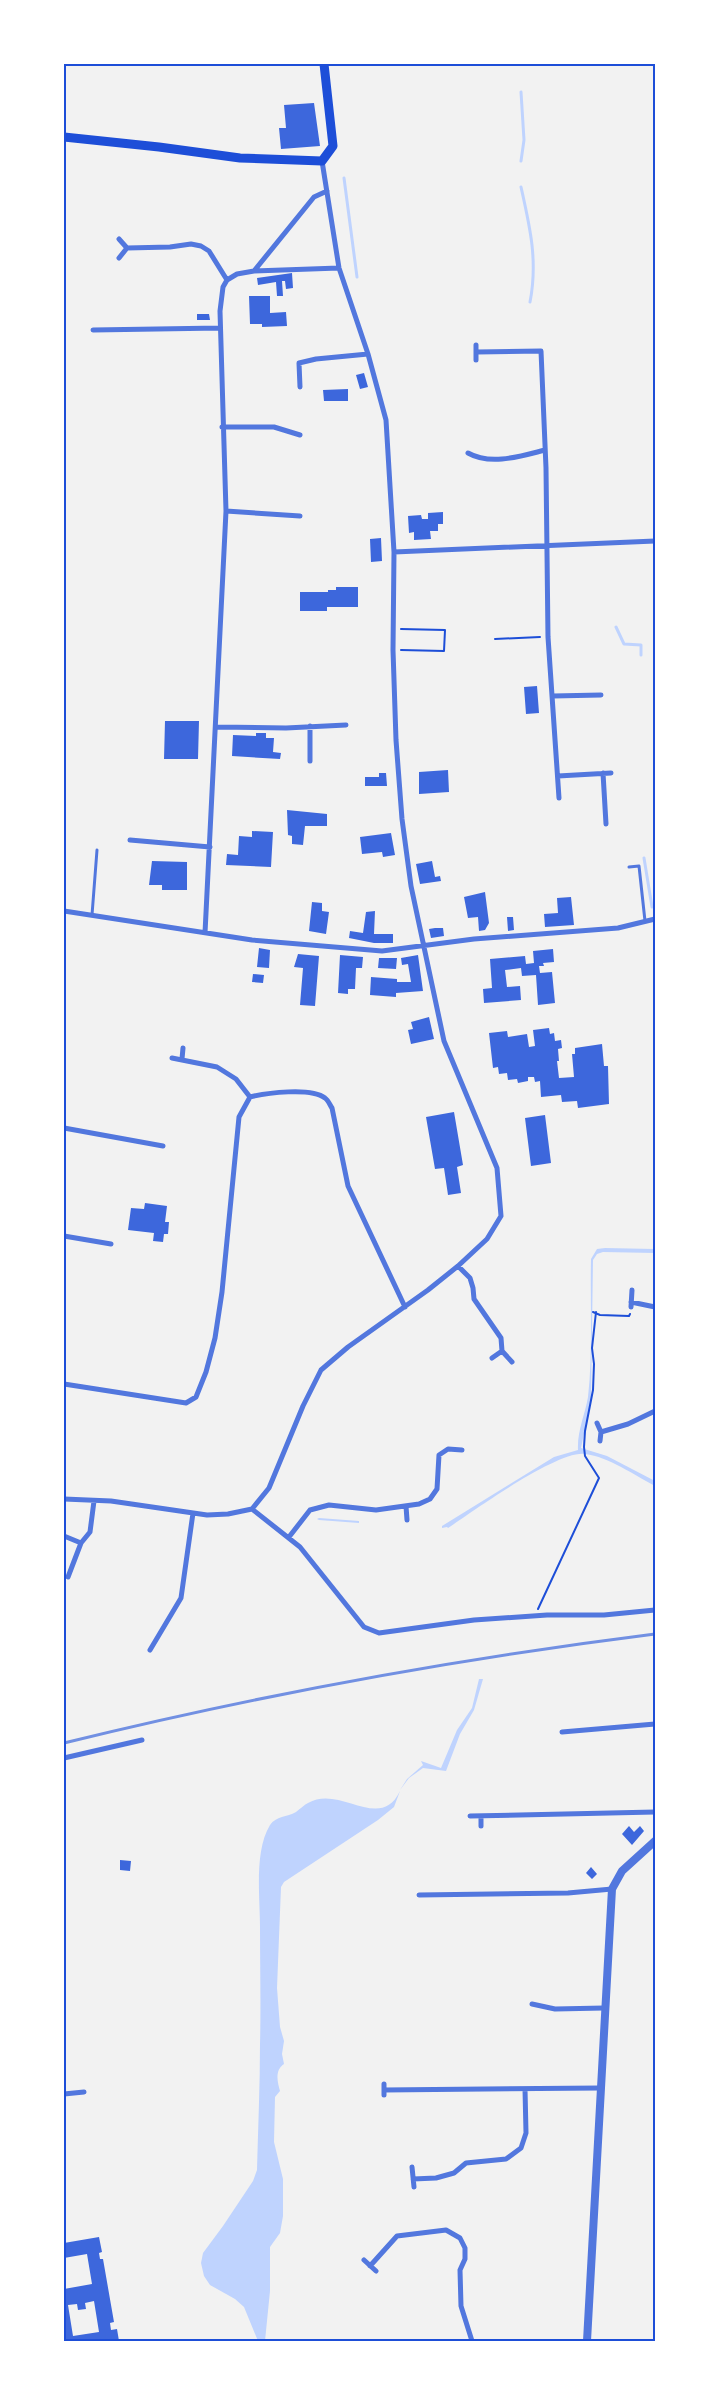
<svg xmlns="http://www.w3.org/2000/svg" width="719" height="2405" viewBox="0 0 719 2405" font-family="'Crimson Pro',serif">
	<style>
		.water { fill: #bfd3fe }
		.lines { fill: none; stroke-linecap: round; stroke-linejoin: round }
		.stream { stroke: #bfd3fe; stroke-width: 3 }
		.building { fill: #3d67dc; fill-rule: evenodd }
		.path { stroke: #1d4ed8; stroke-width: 2 }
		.service { stroke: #5277de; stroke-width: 3 }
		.minor { stroke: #5277de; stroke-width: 5 }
		.tertiary { stroke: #5277de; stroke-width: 8 }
		.secondary { stroke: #1d4ed8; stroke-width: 9 }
		.rail { stroke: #7290e2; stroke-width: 3 }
		.neatline { fill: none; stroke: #1d4ed8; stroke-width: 2 }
	</style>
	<rect width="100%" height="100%" fill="#f2f2f2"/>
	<path class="water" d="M605,1248l50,1v4l-52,-1 -6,2 -4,6 -2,139 -10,49 26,8 48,25v5c-21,-11 -46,-29 -70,-32 -27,-4 -112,57 -137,74l-1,-1 -5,1v-2l112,-69 24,-7c-1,-19 7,-35 10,-53 5,-43 2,-94 3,-138l6,-10z
		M319,1518l40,3v2l-40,-3 -2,-1z
		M479,1679h4l-9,31 -14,24 -14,37 -23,-3 -14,10 -9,12 7,-11 16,-14 -2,-4 20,7 16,-38 15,-22z
		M400,1791l-6,16 -16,13 -94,62 -3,5 -4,101 3,39 4,14 -2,13 2,10c-9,6 -7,17 -4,27l-5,6 -1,45 9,37v37l-3,17 -10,14v44l-5,50h-7l-14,-34 -9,-8 -25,-14 -6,-9 -3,-13 2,-10 20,-27 30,-45 4,-11c1,-42 3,-84 3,-126 1,-39 0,-78 0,-118 0,-28 -6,-75 10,-101 6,-9 17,-8 26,-13 4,-3 8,-7 12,-9 32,-19 72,30 92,-12z"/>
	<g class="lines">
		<path class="stream" d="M521,92l3,48 -3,21
			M344,178l13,99
			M521,187c9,40 17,74 9,115
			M616,627l8,17 17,1v10
			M644,858l8,49"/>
	</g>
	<path class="building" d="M314,103l6,43 -39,3 -2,-21h7l-2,-23z
		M292,273l1,15 -7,1 -1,-8h-3l1,15h-6l-1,-14 -18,3 -1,-7z
		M249,296h21v17l16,-1 1,14 -25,1v-3h-12z
		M197,314h12l1,6h-13z
		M364,373l4,14 -8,2 -4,-14z
		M348,389v12h-24l-1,-11z
		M443,512v12h-5v7h-8l1,8 -17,1v-8l-5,1 -1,-17 13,-1 1,4h6v-6z
		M381,538l1,23 -11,1 -1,-23z
		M336,587h22v20h-31v4h-27v-19h28v-2h8z
		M537,686l2,27 -13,1 -2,-27z
		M165,721h34l-1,38h-34z
		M256,733h10v5h8l-1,14 8,1 -1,6 -48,-3 1,-21 23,1z
		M448,770l1,22 -30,2v-22z
		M379,773h7l1,13h-22v-9h14z
		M287,810l40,4v12h-22l-2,19 -11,-1v-8l-4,-1z
		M252,831l21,1 -2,35 -45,-2 1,-11 11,1 1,-19 13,1z
		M391,833l4,22 -12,2 -1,-5 -20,2 -2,-17z
		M152,861l35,1v28h-25v-5h-13z
		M432,861l3,16 5,-1 1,5 -21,3 -4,-20z
		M485,892l4,31 -4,7 -6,1 -1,-14 -10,1 -4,-21z
		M571,897l3,28 -29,2 -1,-13 14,-1 -1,-15z
		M312,902l10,1v8l7,1 -3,22 -17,-3z
		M375,911l-1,23h19v9h-19l-25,-5 1,-7 13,2 3,-21z
		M507,917h6l1,13 -6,1z
		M435,928h8l1,8 -13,2 -2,-9z
		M259,948l11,2 -1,18 -12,-1z
		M553,949l1,13 -11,1 1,3h-5l1,7 12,-1 3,31 -17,2 -2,-30 -14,1 -1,-8 -16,2 2,17 13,-1 1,14 -37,3 -1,-14 9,-1 -2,-29 35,-3 1,8 8,-1 -1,-12z
		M298,954l21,2 -4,50 -15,-1 3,-37 -9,-1z
		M340,955l23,2 -1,11h-6l-1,21h-7v5l-10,-1z
		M418,955l5,36 -27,2v4l-26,-2 1,-18 26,2v3h14l-3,-18 -6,1 -1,-7z
		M379,958h18l-1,11 -18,-1z
		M253,974l11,1 -1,8 -11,-1z
		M429,1017l5,22 -23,5 -3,-14 5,-1 -2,-7z
		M549,1028l1,6 4,-1 1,8 6,-1 1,8 -4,1 1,12h-2l2,17 15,-1 -2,-23h3v-6l27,-4 2,22h4l1,38 -31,4 -1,-7 -15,1 -1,-7 -20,2 -1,-16 -5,1 -1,-5h-6v4l-10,2 -1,-4 -9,1 -1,-7 -8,1 -1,-7 -5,1 -4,-35 18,-2 1,6 19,-3 2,13 6,-1 -2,-16z
		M454,1112l9,53 -6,2 4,26 -13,2 -4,-27 -9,1 -9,-52z
		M545,1115l6,48 -20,3 -6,-48z
		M145,1203l22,3 -2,16h4l-1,12h-4l-1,8 -10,-1 1,-8 -26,-3 3,-22 13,1z
		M629,1826l5,6 6,-6 4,5 -12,14 -10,-11z
		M120,1860l11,1 -1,10 -10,-1z
		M591,1867l6,7 -5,5 -6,-6z
		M99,2237l3,15 -3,1 1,6h3l11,63 -4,1 1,7 6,-1 2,12h-55v-52l28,-5 -5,-30 -23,4v-15zM94,2301l5,31 -26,4 -5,-31 9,-1 1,6 8,-1 -1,-6z"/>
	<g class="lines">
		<path class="path" d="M401,629l44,1 -1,21 -43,-1
			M495,639l45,-2
			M593,1312l7,3 29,1 1,-2
			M538,1609l61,-131 -14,-22 -1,-9 1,-16 8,-41 1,-26 -2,-16 4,-36"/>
		<path class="service" d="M629,867l10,-1 6,55
			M92,915l5,-65"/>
		<path class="minor" d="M119,239l8,9 -8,10
			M127,248l43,-1 21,-3 10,2 8,5 18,29
			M254,271l85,-3
			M93,330l127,-2
			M477,352l64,-1 5,117 2,169 11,161
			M476,360v-15
			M300,387l-1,-24 17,-4 52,-5
			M222,427h52l26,8
			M468,453c23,13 53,3 77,-3
			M226,511l74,5
			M394,552l261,-11
			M553,696l48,-1
			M217,727l69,1 60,-3
			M310,761v-35
			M603,773l3,51
			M558,776l53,-3
			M130,840l80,7
			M64,911l188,29 130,11 92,-12 144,-11 37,-9
			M205,933l21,-422 -6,-200 3,-24 4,-7 10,-6 17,-3 60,-74 13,-6
			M182,1059l1,-11
			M250,1097c16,-4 61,-10 75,1 3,2 5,7 7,10l16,78 57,121
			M64,1128l99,18
			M64,1236l47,8
			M458,1266l12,12 3,10 1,11 27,39 1,13 10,11
			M631,1302l24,5
			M631,1307l1,-17
			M492,1358l10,-7
			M64,1384l122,19 10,-6 10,-25 9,-34 7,-46 17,-175 11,-20 -14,-18 -19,-12 -45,-9
			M597,1423l4,9 -1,9
			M601,1432l27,-8 27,-13
			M64,1499l47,2 96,14 21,-1 24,-5
			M406,1506l1,14
			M252,1509l17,-21 34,-82 18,-36 27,-23 80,-57 30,-24 29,-27 14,-23 -4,-48 -53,-127 -33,-155 -9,-67 -6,-79 -3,-90 1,-98 -8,-132 -18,-66 -29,-86 -17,-107
			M252,1509l48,38 64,80 15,6 95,-13 73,-5h57l51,-5
			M64,1536l17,7
			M289,1537l21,-27 19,-5 47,5 43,-6 11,-5 7,-10 2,-34 9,-6 14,1
			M68,1577l13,-34 9,-11 4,-31
			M150,1650l31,-52 12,-85
			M562,1732l93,-8
			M64,1758l78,-18
			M470,1816l185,-4
			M481,1817v9
			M419,1895l149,-2 44,-4
			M532,2004l23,5 49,-1
			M384,2090l216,-2
			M64,2094l20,-2
			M384,2095v-11
			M412,2167l2,20
			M413,2179l23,-1 18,-5 12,-10 40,-4 15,-11 5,-15 -1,-44
			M364,2260l12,11
			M370,2266l27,-30 49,-6 14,8 5,10v11l-5,11 1,36 11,35"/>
		<path class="tertiary" d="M587,2341l25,-452 10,-18 33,-30"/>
		<path class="secondary" d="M64,137l95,10 81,11 82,3 11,-15 -9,-82"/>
		<path class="rail" d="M64,1743c195,-48 392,-84 591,-109"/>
	</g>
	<rect width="719" height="2405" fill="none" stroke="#ffffff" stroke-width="130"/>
	<rect x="65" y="65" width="589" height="2275" class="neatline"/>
</svg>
